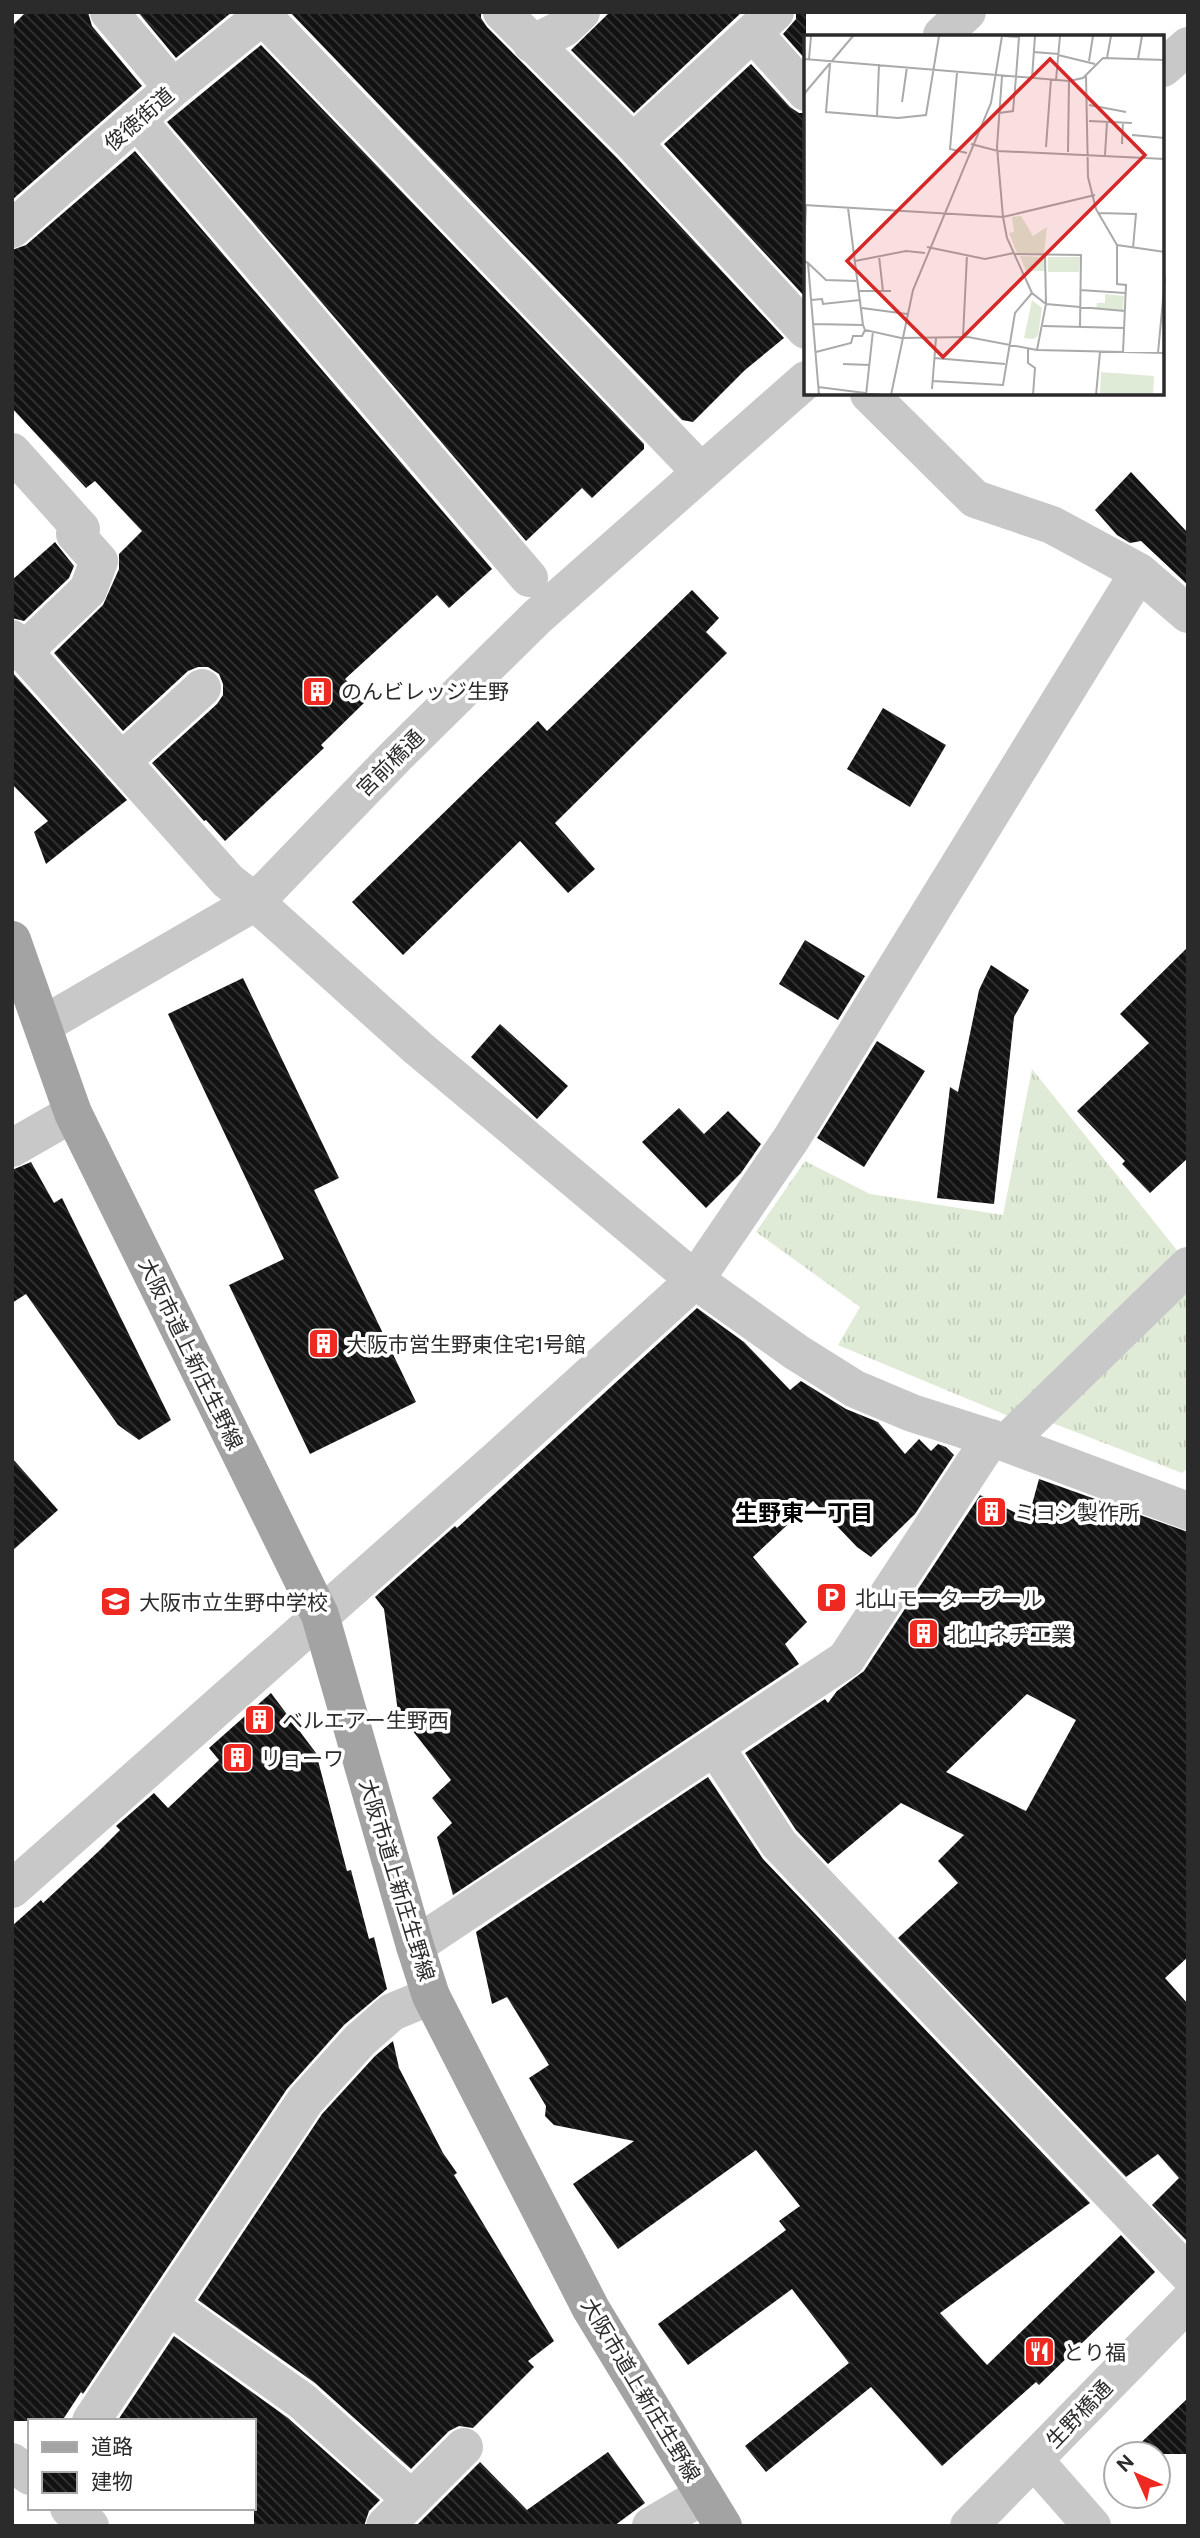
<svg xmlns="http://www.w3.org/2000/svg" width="1200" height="2538" viewBox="0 0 1200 2538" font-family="'Public Sans','Noto Sans JP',sans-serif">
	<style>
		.grass { fill: url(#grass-tufts) }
		.building { fill: url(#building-back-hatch); fill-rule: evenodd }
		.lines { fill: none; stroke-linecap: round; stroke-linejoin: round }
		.minor { stroke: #c8c8c8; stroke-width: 38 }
		.major { stroke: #a3a3a3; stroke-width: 38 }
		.labels { text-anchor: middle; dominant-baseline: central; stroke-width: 7; stroke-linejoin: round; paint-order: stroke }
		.street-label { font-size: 21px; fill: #2b2b2b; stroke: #fff }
		.poi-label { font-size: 21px; fill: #2b2b2b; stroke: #fff; text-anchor: start }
		.neighbourhood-label { font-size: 23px; font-weight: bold; fill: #000; stroke: #fff }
		.inset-road { fill: none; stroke: #aaa; stroke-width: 2 }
		.view { fill: #d62828; fill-opacity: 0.15; stroke: #d62828; stroke-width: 3.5 }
		.inset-edge { fill: none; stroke: #2b2b2b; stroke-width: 3.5 }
	</style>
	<defs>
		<pattern id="grass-tufts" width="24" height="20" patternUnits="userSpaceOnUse" patternTransform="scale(1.75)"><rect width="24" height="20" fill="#e0ebd7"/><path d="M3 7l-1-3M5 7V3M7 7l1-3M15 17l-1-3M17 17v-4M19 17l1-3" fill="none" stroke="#c0cab9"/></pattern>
		<pattern id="building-back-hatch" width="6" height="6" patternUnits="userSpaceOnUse" patternTransform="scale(1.75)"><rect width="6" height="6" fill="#121212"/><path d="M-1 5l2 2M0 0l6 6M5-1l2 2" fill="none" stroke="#353535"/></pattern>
	</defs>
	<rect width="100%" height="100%" fill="#fff"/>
	<path class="grass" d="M1032,1069l152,190 -173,158 -173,-72 22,-38 -104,-75 49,-71 65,33 133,21z
		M1188,1289v179l-6,5 -135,-52z"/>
	<path class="building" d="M26,12h62l4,14 50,60 -130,114v-174z
		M138,12h94l-56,46z
		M290,12h191v6l6,9 130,131 167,180 -39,32 -52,52 -11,-2z
		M610,12h132l-108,101 -63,-63z
		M796,12h10v48l-23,-26 13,-15z
		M261,45l383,399v5l-52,49 -10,-10 -56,53 -359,-419z
		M751,64l39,43 9,6h7v185l-142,-154z
		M135,151l357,418 -43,39 -12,-13 -92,84 21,22 -45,44 3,3 -99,93 -19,-21 -2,1 -52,-58 65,-59 6,-9v-11l-4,-10 -11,-7h-10l-10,4 -65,60 -69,-78 49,-48 16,-36v-15l23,-23 -47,-50 -9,7 -74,-80v-158l14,-5z
		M1131,472l57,61v52l-47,-44 -11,2 -13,-8 -22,-25z
		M55,542l19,24 -5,12 -45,43 -12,-3v-38z
		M692,590l27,28 -13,14 21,21 -172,170 40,46 -27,24 -48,-52 -117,114 -51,-53 186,-181 9,10z
		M12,672l115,128 -81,64 -12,-32 14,-11 -36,-37z
		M883,708l63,37 -36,62 -63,-38z
		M805,940l60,36 -27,44 -59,-36z
		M1188,947v211l-38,35 -28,-29 3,-3 -48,-50 72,-68 -29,-29z
		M991,965l38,25 -15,27 -20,187 -57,-6 13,-111 8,5 21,-102z
		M243,978l96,200 -25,12 102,212 -106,52 -81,-169 55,-26 -116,-245z
		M500,1024l68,62 -31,33 -66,-62z
		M877,1041l48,30 -61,96 -47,-29z
		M679,1108l25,26 24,-23 33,33 -20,29 -35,35 -64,-66z
		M31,1162l23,41 8,-5 109,222 -32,20 -21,-15 -92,-131 -14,9v-133z
		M697,1308l47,34 46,48 11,-9 45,28 32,13 27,32 14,-15 12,12 7,-7 8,3 8,8 -39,59 -44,43 -14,-10 -44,-46 -60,56 54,65 -22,22 14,20 -346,231 -16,-58 15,-14 -20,-25 19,-18 -53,-68 -14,-103 -9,-12 80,-71 2,2z
		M12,1458l46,52 -46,41z
		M1039,1479l149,53v425l-23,21 23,26 -1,237 -35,-36 27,-27 -21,-24 -32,23 -228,-239 60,-55 -20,-22 26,-26 -63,-32 -73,61 -32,-34 -51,-77 80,-54 3,4 9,-12 27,-20 116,-176 48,24zM1027,1694l49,26 -50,91 -80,-39z
		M271,1693l45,60 31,118 4,-1 18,69 5,-2 13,52 -43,36 -57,64 -204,305 -2,-2 -19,29h-50v-495l29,-26 2,3 57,-53 20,-20 -4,-4 38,-33 14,15 51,-48 -10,-12z
		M708,1777l55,82 327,344 -150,110 47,52 134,-130 34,37 -116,113 -3,-3 -94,84 -71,-79 -105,85 -21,-26 104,-83 -57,-74 -104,76 -30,-41 128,-94 -7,-9 21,-15 -44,-56 -138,99 -45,-65 61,-43 -80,-16 -9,-9 1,-10 -17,-28 20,-13 -42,-68 -15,7 -16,-72z
		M393,2041l6,27 44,85 14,20 -3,2 100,166 -26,20 6,6 -61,61 -14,-2 -10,5 -38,38 -96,-86 -117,-83 124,-186 53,-58z
		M174,2336l114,82 92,82 -11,11 -5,15h-110v-105l-136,-1z
		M1188,2398v56h-59z
		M608,2452l37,51 -31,23h-198l64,-64 47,48z"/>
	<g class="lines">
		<path class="minor" d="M109,12l64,76
			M502,12l131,131 173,187
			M263,16l438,456
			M753,33l53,59
			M942,35l25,-23
			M532,44l32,-16 17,-16
			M1163,68l25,-22
			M137,120l392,458
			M633,143l142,-131
			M12,229l161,-141 94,-76
			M869,394l106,105 77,26 87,47 49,42
			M12,452l69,77 -6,5 24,27 -11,29 -65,62
			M12,639l216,242 27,21 163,146 277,232 101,72 59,37 57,24 94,30 182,68
			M121,762l81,-74
			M43,1025l212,-123 141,-146 141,-139 269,-237
			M12,1148l61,-35
			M1006,1443l182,-177
			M715,1747l64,97 409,430
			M12,1889l488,-432 195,-177 96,-141 348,-567
			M415,1946l431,-287 145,-221
			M168,2305l134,96 109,98
			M91,2421l214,-320 55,-61 32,-28 39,-16
			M1034,2460l58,66
			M12,2462l18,14
			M69,2508l21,18
			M385,2526l79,-79
			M651,2526l53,-31
			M969,2526l219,-224"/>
		<path class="major" d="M12,940l61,173 247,502 95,331 16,50 160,313 132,217"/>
	</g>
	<defs>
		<symbol id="building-square" viewBox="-11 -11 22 22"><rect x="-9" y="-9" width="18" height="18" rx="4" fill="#ee2921" stroke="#fff"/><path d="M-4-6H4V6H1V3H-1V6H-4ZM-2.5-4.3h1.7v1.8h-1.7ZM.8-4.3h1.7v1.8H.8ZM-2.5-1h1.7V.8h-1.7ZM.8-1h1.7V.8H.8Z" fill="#fff"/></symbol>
		<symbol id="parking-square" viewBox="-11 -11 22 22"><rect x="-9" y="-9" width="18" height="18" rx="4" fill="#ee2921" stroke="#fff"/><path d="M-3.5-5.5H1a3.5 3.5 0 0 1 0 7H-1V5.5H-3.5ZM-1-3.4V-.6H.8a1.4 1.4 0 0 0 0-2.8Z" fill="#fff"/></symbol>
		<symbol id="school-square" viewBox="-11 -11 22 22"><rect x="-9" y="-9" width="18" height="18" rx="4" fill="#ee2921" stroke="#fff"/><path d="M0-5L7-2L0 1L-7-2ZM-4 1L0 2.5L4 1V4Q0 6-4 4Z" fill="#fff"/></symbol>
		<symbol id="restaurant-square" viewBox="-11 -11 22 22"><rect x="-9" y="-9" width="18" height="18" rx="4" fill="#ee2921" stroke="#fff"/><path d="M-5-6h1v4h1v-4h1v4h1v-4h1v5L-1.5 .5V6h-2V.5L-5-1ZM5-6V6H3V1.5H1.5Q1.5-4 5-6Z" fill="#fff"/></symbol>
	</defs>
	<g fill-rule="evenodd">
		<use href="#building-square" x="300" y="674" width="35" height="35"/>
		<use href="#building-square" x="306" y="1326" width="35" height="35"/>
		<use href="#building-square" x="974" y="1494" width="35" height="35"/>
		<use href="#parking-square" x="814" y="1580" width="35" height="35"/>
		<use href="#school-square" x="98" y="1584" width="35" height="35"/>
		<use href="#building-square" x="906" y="1616" width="35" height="35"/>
		<use href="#building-square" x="242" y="1702" width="35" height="35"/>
		<use href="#building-square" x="220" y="1740" width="35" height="35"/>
		<use href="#restaurant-square" x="1022" y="2334" width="35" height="35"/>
	</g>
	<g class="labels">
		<g class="street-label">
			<text transform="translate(139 119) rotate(-41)">俊徳街道</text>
			<text transform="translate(390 763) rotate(-45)">宮前橋通</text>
			<text transform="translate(191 1354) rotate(64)">大阪市道上新庄生野線</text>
			<text transform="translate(397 1880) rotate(73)">大阪市道上新庄生野線</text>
			<text transform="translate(641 2390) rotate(59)">大阪市道上新庄生野線</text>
			<text transform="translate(1079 2414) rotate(-46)">生野橋通</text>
		</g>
		<g class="poi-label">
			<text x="341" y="691">のんビレッジ生野</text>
			<text x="346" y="1344">大阪市営生野東住宅1号館</text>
			<text x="1014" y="1512">ミヨシ製作所</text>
			<text x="855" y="1598">北山モータープール</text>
			<text x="139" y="1602">大阪市立生野中学校</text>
			<text x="946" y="1634">北山ネヂ工業</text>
			<text x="282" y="1720">ベルエアー生野西</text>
			<text x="260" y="1758">リョーワ</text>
			<text x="1063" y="2352">とり福</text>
		</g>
		<g class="neighbourhood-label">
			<text x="804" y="1512">生野東一丁目</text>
		</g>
	</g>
	<g transform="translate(804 35)">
		<rect width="360" height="360" fill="#fff"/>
		<path d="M217,181l12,20 14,-9 -3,27 -27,-1 -8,-20 5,-1 -2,-15zM216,221l24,1 1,14h-19zM244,222h32l-1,15h-31zM301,259l19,2 -1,14 -27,-1 1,-6h8zM228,265l10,8 -4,28 -5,3 -9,-1z" fill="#e0ebd7"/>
		<path d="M297,337l53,4 -1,19h-53z" fill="#e0ebd7"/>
		<path class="inset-road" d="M200,1l15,1 -3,40M229,17l26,2M254,20l37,9M303,23l4,-22M0,24l265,22 14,-3 20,-20 62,2M5,24l2,-23M334,24l4,-23M285,26l4,-25M26,29l-4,48 72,6 28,-3 13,-79M153,38l-7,76 17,4M198,41l-5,71 6,70 4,21 25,55 14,11 79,7M282,41l2,101 8,32 21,36v39l9,1 -3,67M228,43l3,-42M252,45l4,-44M0,59l49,-58M98,67l5,-35M285,70l37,7M195,78l14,-2 3,-34M73,81l2,-52M285,86l43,2M328,100l33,3M167,109l27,7 167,8M318,109l1,-22M242,112l5,-68M264,117l1,-71M301,120l2,-33M0,170l199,12 92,-22M44,173l15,117M294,178l38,1 -3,34M313,210l48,7M123,212l58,12 29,-6M0,214l2,-44M211,219l66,1 -1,72M75,221l4,35M0,226l4,2 11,132M51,226l51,-10 19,2M4,228l18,17 30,1M276,255l45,3M54,256h33M7,265l11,-1 1,5 37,-4M58,273l45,6M9,289l50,1 2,5 36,8 67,-1 69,13 128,3M239,291l81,2M159,302l4,-82M224,314v14l7,5 -2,27M233,315l9,-46 -1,-49M12,317l35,-9 2,-7h9l3,-6M354,318l7,-75M130,323l71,6M39,329l27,1M129,346l70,4 12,-72 17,-20M14,352l63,8M128,354l4,-51M62,360l7,-64M87,360l22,-105 78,-187 11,-67M292,360l4,-43"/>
		<path class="view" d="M246,24l95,96 -202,202 -96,-96z"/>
		<rect width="360" height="360" class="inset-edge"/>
	</g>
	<rect width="1200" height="2538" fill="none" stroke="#2b2b2b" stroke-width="28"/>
	<rect x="28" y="2419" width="228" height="91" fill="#ffffff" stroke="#aaaaaa" stroke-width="2"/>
	<rect x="42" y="2442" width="35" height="10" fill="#a3a3a3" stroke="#aaaaaa" stroke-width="2"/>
	<text x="91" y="2454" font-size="21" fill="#2b2b2b">道路</text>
	<rect x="42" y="2472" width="35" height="21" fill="url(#building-back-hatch)" stroke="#aaaaaa" stroke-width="2"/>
	<text x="91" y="2489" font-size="21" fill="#2b2b2b">建物</text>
	<g transform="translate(1137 2475) rotate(315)"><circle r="33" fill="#ffffff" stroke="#aaaaaa" stroke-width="2"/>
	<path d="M0-5L12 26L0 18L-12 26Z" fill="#ee2921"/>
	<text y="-10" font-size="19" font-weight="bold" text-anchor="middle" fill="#2b2b2b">N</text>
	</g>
</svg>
